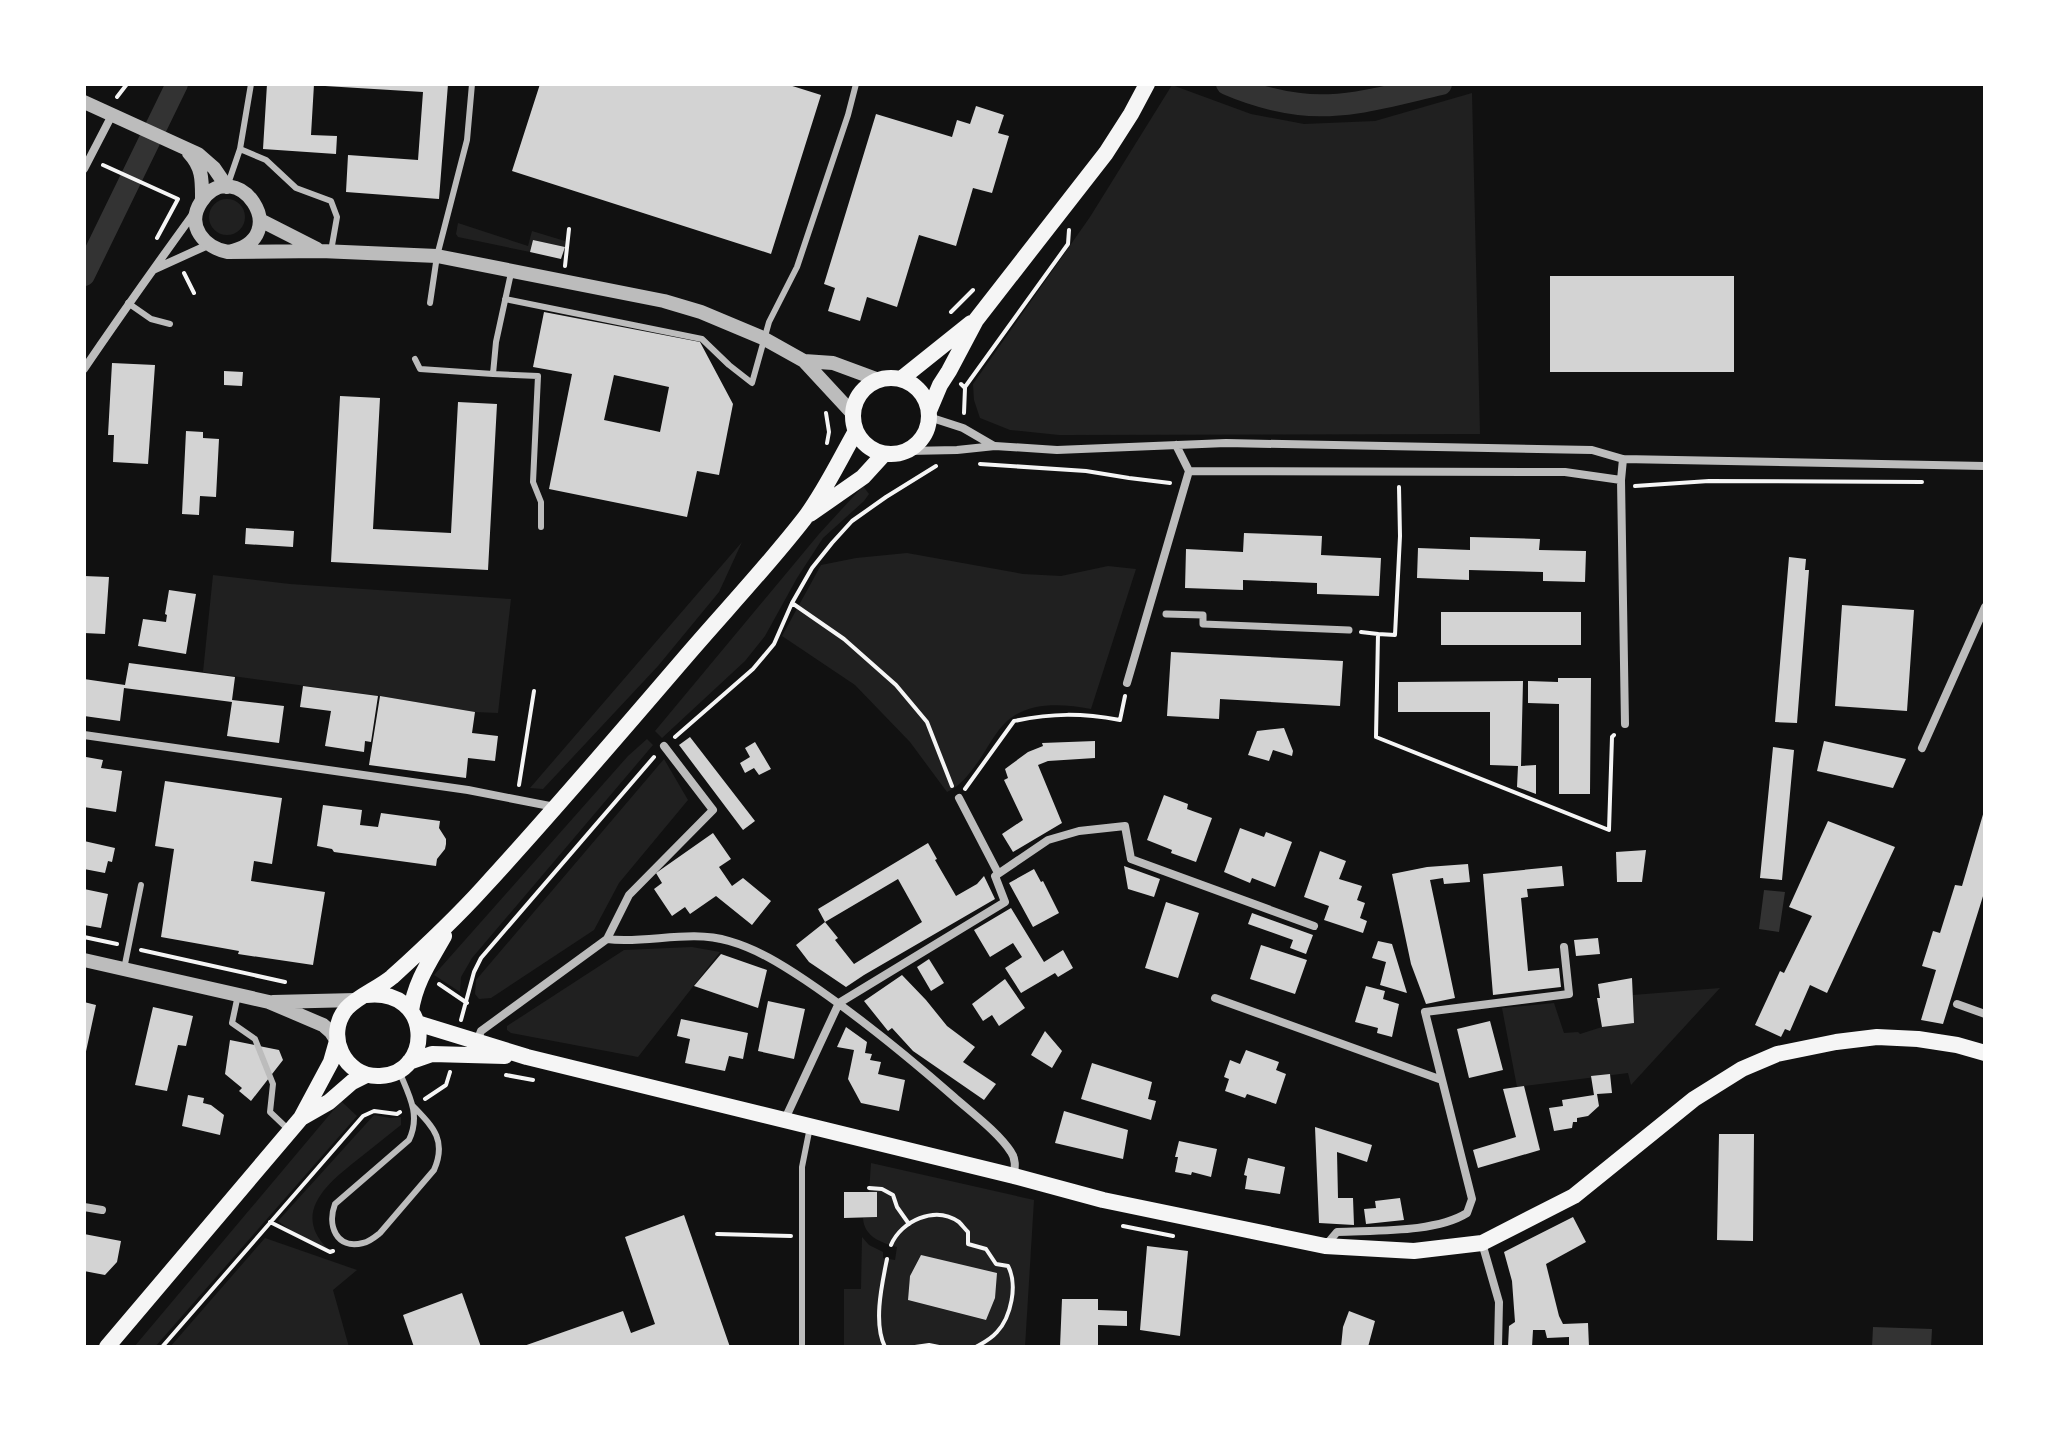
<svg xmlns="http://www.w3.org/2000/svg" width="2069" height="1431" viewBox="0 0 2069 1431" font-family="Cabin,sans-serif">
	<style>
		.green { fill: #202020; fill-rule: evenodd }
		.water { fill: #333 }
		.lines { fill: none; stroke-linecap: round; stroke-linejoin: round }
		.canal { stroke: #333; stroke-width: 22 }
		.building { fill: #d3d3d3; fill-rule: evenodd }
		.path { stroke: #f5f5f5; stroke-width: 4 }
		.service { stroke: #bcbcbc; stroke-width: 6 }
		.pedestrian { stroke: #bcbcbc; stroke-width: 7 }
		.minor { stroke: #bcbcbc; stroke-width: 8 }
		.tertiary { stroke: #bcbcbc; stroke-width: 14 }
		.secondary { stroke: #f5f5f5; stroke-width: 16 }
	</style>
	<rect width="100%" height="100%" fill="#111"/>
	<path class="green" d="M1172,85l79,29 53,10 71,-3 97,-28 8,341 -421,1 -49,-5 -30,-12 -6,-18 -1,-16 117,-167z
		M209 217a18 18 0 1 1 36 0a18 18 0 1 1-36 0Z
		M458,223l70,23 4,-15 33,10v6l-32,-7 -3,12 -72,-15 -2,-3z
		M863,486l6,8 -5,7 -41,37 -26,40 -32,58 -20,25 -83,77 -7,-7 164,-197z
		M742,542l-23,50 -61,74 -115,123 -13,-1z
		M907,553l116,21 38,2 47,-10 28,3 -45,140c-28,-5 -61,-8 -84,12 -12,11 -20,28 -29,41 -10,13 -16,23 -31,30l-37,-50 -55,-57 -73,-49 39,-71 35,-7z
		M213,575l77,9 221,15 -13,114 -23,-1 -95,-16 -177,-24z
		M647,739l6,6 -181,213 -11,19 -1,15 -26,-17 194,-219z
		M664,759l24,41 -69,83 -25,47 -103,68 -12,1 -4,-5 1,-14z
		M692,947l28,5 -82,105 -127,-24 -4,-3v-4l117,-76z
		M1720,988l-89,97 -3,-12 -111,14 -15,-79 52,-5 10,30 14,-1 2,2 22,-7 32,-4 -1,-28z
		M341,1101l16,15 -202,231h-21z
		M374,1115l16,3 11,-1v8c-15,12 -29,23 -44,35 -29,23 -66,53 -29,89l-38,-19 -12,-9z
		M871,1163l163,37 -9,147h-181v-58h17l1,-52 7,8 14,7v6l12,2 2,-13c-15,-4 -33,-10 -34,-29l14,-1v-25h-8zM920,1256l76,18 -11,46 -77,-20 2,-24z
		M265,1238l92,32 -24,20 16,57h-179z"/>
	<path class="water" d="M1764,890l21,2 -6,40 -20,-3z
		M1873,1327l59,2 -1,18h-59z"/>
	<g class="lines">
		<path class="canal" d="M1227,84c23,10 47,17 72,20 47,6 97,-10 142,-20
			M84,275l93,-191"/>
	</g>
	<path class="building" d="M267,84h47l-3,51 26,1 -1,18 -73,-5z
		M325,84h123l-9,115 -93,-7 2,-37 70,5 5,-68 -98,-6z
		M540,84h246l35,11 -50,159 -259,-83z
		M976,106l28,9 -6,18 11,3 -17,57 -19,-5 -17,58 -37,-11 -22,72 -30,-10 -7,24 -32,-10 7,-23 -11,-4 52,-170 76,23 5,-17 13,4z
		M533,240l32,7 -4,12 -31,-7z
		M1550,276h184v96h-184z
		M544,312l156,30 33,62 -14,71 -22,-4 -10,46 -138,-28 23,-115 -39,-7zM614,375l55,12 -9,45 -56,-12z
		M112,363l43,2 -7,99 -35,-2 1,-27h-6z
		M224,371l19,1 -1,14 -18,-1z
		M340,396l40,2 -7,131 78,4 7,-131 39,2 -9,166 -157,-8z
		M186,431l17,1v6l16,1 -3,58 -16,-1 -1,19 -17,-1z
		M246,528l48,3 -1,16 -48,-3z
		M1244,533l78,3 -1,19 60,3 -2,38 -62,-2v-11l-74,-3v10l-58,-2 1,-39 57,3z
		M1470,537l70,2 -1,11 47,1 -1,31 -42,-1v-9l-74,-2v10l-52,-2 1,-30 52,2z
		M1789,557l17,2 -1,11h4l-12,153 -22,-1z
		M84,576l25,1 -4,57 -21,-1z
		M169,590l27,4 -10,60 -48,-8 5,-27 23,3 1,-7 -2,-1z
		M1842,605l72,5 -7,101 -72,-5z
		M1441,612h140v33h-140z
		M1171,652l172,9 -3,45 -120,-7 -1,20 -52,-3z
		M129,663l106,14 -3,23 52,6 -5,37 -52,-7 5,-34 -108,-14 -4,33 -36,-5v-37l41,6z
		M1558,678h33l-1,116h-31v-90l-31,-1v-22l30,1z
		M1523,681l-2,85 15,-1v29l-19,-7 1,-21 -28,-1v-53h-92v-30z
		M303,686l75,10 -7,46 -6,-1 -1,11 -39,-6 6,-35 -31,-4z
		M380,696l95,16 -3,21 26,3 -3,25 -27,-3 -2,20 -97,-13z
		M1284,728l9,23 -1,5 -19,-6 -4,11 -21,-6 9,-24z
		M690,737l65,84 -12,9 -64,-85z
		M1095,741v17l-47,3 -10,4 24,58 -49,29 -11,-18 21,-14 -19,-40 4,-2 -3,-9 23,-17 15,-6 -1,-3z
		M1824,741l82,18 -13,29 -76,-17z
		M755,742l16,27 -12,6 -5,-7 -9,5 -5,-10 10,-6 -5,-9z
		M1773,747l21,3 -12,130 -22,-2z
		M86,757l17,3 -2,8 21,3 -6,41 -32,-5z
		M165,781l117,17 -10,66 -18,-3 -3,20 74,11 -12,73 -75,-11 1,-3 -78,-14 13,-88 -19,-3z
		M1164,795l24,9 -1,5 25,9 -16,44 -25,-9 1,-3 -25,-10z
		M323,805l39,5 -2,15 18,2 3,-14 59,8 -1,7 7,11v5l-1,5 -8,10 -1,7 -102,-14 -2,-3 -15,-3z
		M1984,811v82l-41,131 -22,-4 15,-50 -14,-4 11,-35 7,2 15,-48 7,1z
		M1828,821l67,26 -68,146 -17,-8 -20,46 -5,-2 -4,8 -26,-12 25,-54 4,2 28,-57 -23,-9z
		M1240,828l24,9 2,-5 26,10 -17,45 -23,-9 -2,5 -26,-11z
		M713,833l18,26 -12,8 13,19 11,-8 28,23 -19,24 -36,-29 -26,18 -5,-7 -13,9 -18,-27 8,-6 -6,-10z
		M84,841l31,7 -3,14 -4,-1 -3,12 -21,-4z
		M928,843l9,16 -2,1 21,36 21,-12 7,-8 11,23 -131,76 -18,12 -37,-25 -13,-17 29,-23 13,16 -3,2 19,24 68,-42 -24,-43 -73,43 -7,-13z
		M1646,850l-4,32h-25l-1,-30z
		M1320,851l26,10 -7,18 23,7 -5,14 8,3 -5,15 7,3 -4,12 -39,-13 5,-14 -25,-9z
		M1468,864l2,18 -26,2 -1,-6 -13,2 25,118 -29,6 -15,-40 -19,-90 35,-7z
		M1124,866l36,13 -6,18 -26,-8z
		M1562,866l2,20 -37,3 1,8 -7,1 7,73 31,-3 2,19 -68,8 -10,-121z
		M1034,869l7,13 2,-1 16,32 -26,14 -24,-44z
		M84,889l24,5 -7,34 -17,-3z
		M1166,902l33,11 -21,65 -33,-10z
		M1011,908l33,54 19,-12 10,18 -15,9 -3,-4 -34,20 -16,-25 17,-11 -9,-14 -23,14 -16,-27z
		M1252,913l61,22 -7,19 -16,-6 3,-8 -45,-16z
		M1598,938l2,16 -24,2 -2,-16z
		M1378,941l14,3 15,49 -27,-8 6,-23 -14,-4z
		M1261,945l46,15 -12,34 -45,-15z
		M721,954l46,16 -9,38 -64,-22z
		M929,959l15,24 -13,8 -14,-24z
		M902,975l24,25 21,26 28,21 -12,15 33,22 -12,16 -71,-49 -21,-23 -4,3 -24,-30z
		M1632,978l2,45 -32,4 -5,-29h3l-2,-14z
		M1005,979l20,29 -26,18 -7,-11 -9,6 -11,-17z
		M1366,986l19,5 -2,8 16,5 -7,33 -15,-4 1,-5 -23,-6z
		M768,1001l37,8 -11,50 -36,-8z
		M84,1002l12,3 -11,51 -1,-1z
		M153,1007l40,9 -7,30 -8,-1 -11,46 -32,-6z
		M681,1019l67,14 -5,26 -14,-3 -4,15 -40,-8 5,-24 -13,-3z
		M1490,1021l13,49 -34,8 -12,-49z
		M846,1027l21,15 -2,11 7,1 -2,6 11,2 -3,12 27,6 -6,31 -38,-8 -13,-24 6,-29 -17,-3z
		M1045,1031l17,20 -10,17 -21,-13z
		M230,1040l49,10 4,10 -32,41 -12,-10 3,-3 -17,-14z
		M1246,1050l33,12 -3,8 10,4 -10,30 -29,-10 -2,4 -20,-7 4,-12 -5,-2 6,-17 10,4z
		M1092,1063l60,19 -4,17 8,2 -5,19 -70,-21z
		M1610,1074l2,19 -15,1 2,12 -11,10 -11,2v4h-4l-1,6 -18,3 -5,-23 14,-2 -1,-6 32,-5 -3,-19z
		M1524,1086l16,64 -62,18 -5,-18 43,-13 -13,-48z
		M188,1095l16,3 -1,5 8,2 13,10 -4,20 -38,-9z
		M1064,1111l64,19 -5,29 -68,-16z
		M1315,1127l57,18 -5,17 -30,-10 1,46h15l1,27 -35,-2z
		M1719,1134h35l-1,107 -36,-1z
		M1179,1141l38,8 -6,28 -19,-5 -1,3 -16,-3 3,-15h-3z
		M1248,1158l37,9 -5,27 -35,-5 2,-13 -3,-1z
		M844,1192h33v25l-33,1z
		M1400,1198l4,22 -38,4 -2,-15 12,-1 -1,-7z
		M684,1215l46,132h-209l102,-36 8,22 24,-9 -30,-87z
		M1573,1217l13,25 -40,22 13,52 4,8 25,-1 1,24h-20v-10l-22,1 -2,-8h-12l-1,17h-24l1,-21 6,-4 -3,-41 -8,-29z
		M84,1234l37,7 -4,21 -12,13 -21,-4z
		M1147,1246l41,5 -8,85 -40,-6z
		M921,1255l76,18 -2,25 -9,22 -78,-20 2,-24z
		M462,1293l19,54h-67l-11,-32z
		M1062,1299h36v11l29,1v15l-29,-1v22h-38z
		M1349,1311l26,10 -7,26h-27l2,-20z"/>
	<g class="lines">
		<path class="path" d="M117,97l10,-13
			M103,165l75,34 -21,39
			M565,266l4,-37
			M184,273l10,20
			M951,312l22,-22
			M961,384l4,4 -1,25
			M965,387l103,-143 1,-14
			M826,413l3,19 -2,11
			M980,464l106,7 43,7 41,5
			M1635,486l74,-5 213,1
			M1399,487l1,49 -5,99 -17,-1 -2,103 233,93 3,-93 2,-2
			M792,603l52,36 52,46 31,37 25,64
			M1361,632l17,2
			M675,737l78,-68 21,-25 18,-41 20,-35 20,-25 20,-22 34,-24 50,-31
			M519,785l15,-94
			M965,789l49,-68c39,-8 67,-8 106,-1l5,-24
			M84,937l33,7
			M141,950l144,32
			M439,984l28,19
			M461,1020l13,-48 7,-14 173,-201
			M506,1075l27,5
			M425,1099l21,-14 4,-13
			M869,1188l13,1 11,6 4,12 12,17
			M270,1222l60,30 3,-1
			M1123,1226l50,10
			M717,1234l74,2
			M891,1245c10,-24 44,-40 68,-23 3,3 6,7 9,10v12l18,5 10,15 12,2c10,19 3,51 -11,66 -6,7 -14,11 -21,15
			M162,1347l201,-231 11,-5 23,3 3,-2
			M885,1347c-12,-24 -3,-63 2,-88
			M915,1347l14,-2 10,2"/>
		<path class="service" d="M240,149l26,11 30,28 35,13 6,16 -6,34
			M228,184l12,-35 11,-65
			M511,273l-15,69 -3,32 45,2 -5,106 8,20v25
			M505,299l197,40 27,26 23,18 17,-61 28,-55 51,-152 8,-31
			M128,303l23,16 19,5
			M430,303l7,-47 30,-116 5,-56
			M415,359l5,10 73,5
			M124,969l17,-84
			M238,995l-6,28 23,16 18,45 -3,28 20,19
			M399,1071c10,24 22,44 10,69l-74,64c-8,21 1,46 28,39 6,-1 12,-6 17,-10l54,-63c13,-30 -1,-43 -21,-64
			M802,1347v-180l8,-40"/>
		<path class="pedestrian" d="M1166,614l37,1v9l146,6"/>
		<path class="minor" d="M84,169l28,-54
			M155,269l53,-24
			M84,369c36,-53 73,-105 110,-156
			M929,417l34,11 31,18
			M908,451l49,-1 38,-4 62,4 169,-7 366,7 31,9 362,7
			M1623,459l-2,21 4,244
			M1189,471l376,1 56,8
			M1127,683l62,-212 -13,-26
			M84,735l384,55 87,17
			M1922,748l63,-141
			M959,798l39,75
			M607,939c40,5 83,-10 122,2 28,8 52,23 76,39 52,35 101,75 149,117 17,15 45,36 57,55 5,7 4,15 3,23
			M1215,998l227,82
			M1957,1004l28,10
			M477,1041l4,-10 126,-92 22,-44 84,-85 -49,-64
			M785,1119l54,-116 166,-101 -10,-26 53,-36 31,-9 46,-5 6,33 183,67
			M84,1207l18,3
			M1482,1243l17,59 -1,45
			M1326,1245l11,-13c38,-2 98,1 130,-19l5,-14 -47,-187 144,-18 -5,-47"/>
		<path class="tertiary" d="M84,102l114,52 16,14 13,19
			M189,153c14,15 13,28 13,47
			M260,220l57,29
			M228,252c70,-14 7,-101 -27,-50 -16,24 4,46 27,50l93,-1 116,5 227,45 37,11 62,26 41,23 50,54
			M804,361l29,2 46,17
			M84,960l185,42 54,23 8,7 6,9
			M273,1002l83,-2"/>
		<path class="secondary" d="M853 416a38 38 0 1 1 76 0a38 38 0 1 1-76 0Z
			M901,379l70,-56
			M929,411l11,-26 9,-14 27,-51 130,-167 25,-39 16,-30
			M810,514l53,-37 21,-23
			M366,995c67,-8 68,79 14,81 -36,2 -56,-42 -33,-68 11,-12 32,-20 45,-31 32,-29 62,-57 91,-89 68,-74 133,-150 199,-227 40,-47 84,-93 122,-142 20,-26 36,-60 52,-88
			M411,1011c4,-29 19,-50 33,-75
			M417,1023l110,34 487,119 89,24 222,46 89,5 68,-8 92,-47 120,-97 48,-30 35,-15 59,-12 41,-5 41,2 39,6 28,8
			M409,1062l23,-8 73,2
			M301,1118l28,-16 23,-20 14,-7
			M107,1347l194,-229 30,-56 6,-21"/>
	</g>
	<rect width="2069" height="1431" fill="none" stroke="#ffffff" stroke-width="172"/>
</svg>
